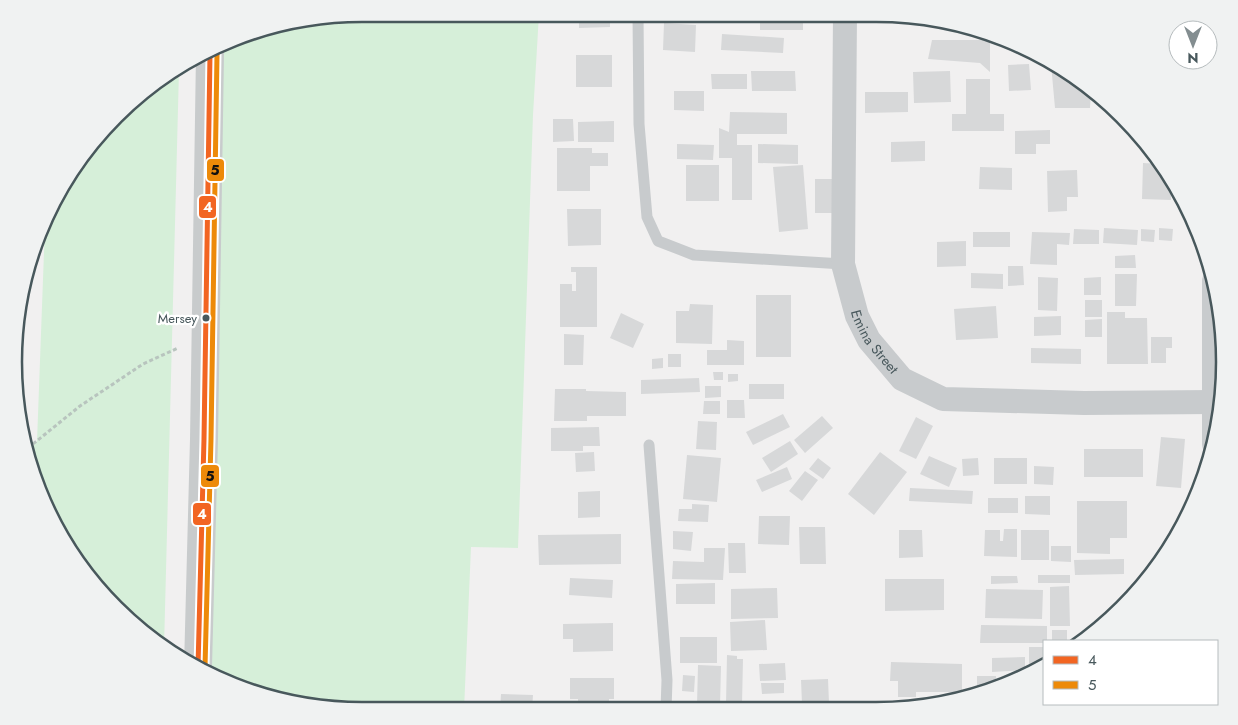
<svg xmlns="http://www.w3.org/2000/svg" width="1238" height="725" viewBox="0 0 1238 725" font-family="Jost,sans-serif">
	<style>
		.green { fill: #d6efd9 }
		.building { fill: #d7d8d9 }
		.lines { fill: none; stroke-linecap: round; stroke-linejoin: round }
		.path { stroke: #b8c4be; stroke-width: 3; stroke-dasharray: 4 2.5; stroke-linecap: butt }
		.service { stroke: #c8cbcd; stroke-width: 11 }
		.minor { stroke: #c8cbcd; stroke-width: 24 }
		.secondary { stroke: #c8cbcc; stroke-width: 28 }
		.bus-1-casing { stroke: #fff; stroke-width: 9 }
		.bus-2-casing { stroke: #fff; stroke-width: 9 }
		.bus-1 { stroke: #f26522; stroke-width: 5 }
		.bus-2 { stroke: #ed8a09; stroke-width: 5 }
		.bus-dot { fill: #48585c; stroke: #fff; stroke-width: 2 }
		.labels { text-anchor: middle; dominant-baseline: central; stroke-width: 4.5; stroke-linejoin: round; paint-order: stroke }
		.bus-label { font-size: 13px; fill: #48585c; stroke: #fff; text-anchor: end }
		.street-label { font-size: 14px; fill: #48585c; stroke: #fff }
		.rim { fill: none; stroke: #48585c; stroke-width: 2.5 }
		.line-badge { stroke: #fff; stroke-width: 2 }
		.badge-label { font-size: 14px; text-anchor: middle; font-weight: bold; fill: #fff }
		.pale-badge-label { font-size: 14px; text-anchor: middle; font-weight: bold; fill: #111 }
	</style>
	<rect width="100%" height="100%" fill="#f1f0f0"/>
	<path class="green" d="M363,14h176l-6,101 -15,433 -47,-1 -7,163h-125l-89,-17 -52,-26 12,-613 41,-22z
		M179,70l-15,578 -78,-73 -54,-101 -4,-23 9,-9 8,-217 28,-56 77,-83z"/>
	<path class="building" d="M760,14h43v16h-43z
		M610,15v12l-31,1v-12z
		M664,23l32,2 -1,27 -32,-2z
		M722,34l62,4 -1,15 -62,-3z
		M932,40h58v32l-10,-9 -52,-4z
		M576,55h36v32h-36z
		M1029,64l2,26 -22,1 -1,-26z
		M1051,64l18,9 22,17 -1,18h-35z
		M751,71h44l1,20h-44z
		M950,71l1,31 -37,1 -1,-31z
		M711,74h36v15h-35z
		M966,79h24v35h14v17h-52v-17h14z
		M674,91h30v20l-30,-1z
		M865,92h43v20l-43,1z
		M730,112l57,1v21h-50v11h15v55h-20v-42h-13v-30l10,4z
		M553,119h20l1,22 -21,1z
		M614,121v21h-36v-20z
		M1050,130v14h-14v10h-21v-23z
		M925,141v20l-34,1v-20z
		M677,144l37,1 -1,15 -36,-1z
		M758,144l40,1v19l-40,-1z
		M557,148h35v5h16v13h-18v25h-33z
		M1143,163l19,1 4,5 5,11v20l-29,-1z
		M686,165h33v36h-33z
		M803,165l5,64 -29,3 -6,-65z
		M980,167l32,1v22l-33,-1z
		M1077,170l1,27h-11v14l-19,1 -1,-41z
		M815,179h17v34h-17z
		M567,209h34v36l-33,1z
		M1104,228l34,2 -1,15 -34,-2z
		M1159,228l14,1 -1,12 -13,-1z
		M1074,229l25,1v14h-26z
		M1141,229l14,1 -1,12 -13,-1z
		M973,232h37v15h-37z
		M1032,232l38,1 -1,12 -12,-1v21l-27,-1z
		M966,241v25l-29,1v-25z
		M1135,255l1,13h-21v-12z
		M1008,266h15l1,19 -16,1z
		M571,267h26v60h-37v-43h12v7h4v-19h-5z
		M971,273l32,1v15l-32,-1z
		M1115,274h22l-1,32h-21z
		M1038,277l20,1 -1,33 -19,-1z
		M1101,277v18h-17v-17z
		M756,295h35v62h-35z
		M1085,300h17v17h-17z
		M690,304l23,1 -1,39 -36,-1v-32h13z
		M996,306l2,32 -42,2 -2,-31z
		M1107,312h18v6h22l1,46h-41z
		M621,313l23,11 -11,24 -23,-10z
		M1061,316v19l-27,1v-19z
		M1102,319v18h-17v-17z
		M564,334l20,1 -1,30h-19z
		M1151,337h21v11h-6v15h-15z
		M727,340l17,1v24h-37v-15h20z
		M1031,348l50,1v15l-50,-1z
		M668,354h13v13h-13z
		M663,358v10l-11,1v-10z
		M713,372h10v8h-9z
		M728,374h10v7l-10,1z
		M699,378l1,14 -59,2v-14z
		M749,384h35v15h-35z
		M705,386h16v11l-16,1z
		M555,389h31v2l40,1v24h-39v5h-33z
		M727,400h17l1,18h-18z
		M704,401h16v13h-17z
		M783,414l7,13 -37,18 -7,-13z
		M822,416l11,12 -28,25 -11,-13z
		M916,417l17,9 -17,33 -17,-8z
		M698,421l19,1 -1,28 -20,-1z
		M599,427l1,19h-17v5h-32v-23z
		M1161,437l24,2 -4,49 -25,-2z
		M790,441l8,13 -27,18 -9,-14z
		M1084,449h59v28h-59z
		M594,452l1,19 -19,1 -1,-19z
		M880,452l27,20 -33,43 -26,-21z
		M687,455l34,3 -4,44 -34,-3z
		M929,456l28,12 -8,19 -29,-13z
		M818,458l13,10 -8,11 -14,-10z
		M978,458l1,17 -16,1 -1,-17z
		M994,458h33v26h-33z
		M1034,466l20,1 -1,18 -19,-1z
		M787,467l5,12 -30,13 -6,-12z
		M805,471l13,9 -16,21 -13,-10z
		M910,488l63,3 -1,13 -63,-3z
		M600,491v26l-22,1v-26z
		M1025,496h25v19l-25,-1z
		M988,498h30v15h-30z
		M1077,501h50v37h-17v16l-33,-1z
		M692,504l17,1 -1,17 -30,-1 1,-12h13z
		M759,516h31l-1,29 -31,-1z
		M799,527h26l1,37h-26z
		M1004,529h13v28l-33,-1 1,-26h15v11h3z
		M899,530h23l1,27 -24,1z
		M1021,530h28v30h-28z
		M673,531l20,1 -2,19 -18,-2z
		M621,534v30l-82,1 -1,-30z
		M728,543h17l1,30h-17z
		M1051,546h20v16l-20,-1z
		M704,548h21l-2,32 -51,-1 1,-18 31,1z
		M1124,559v15l-49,1 -1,-15z
		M1038,575h32v8h-32z
		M991,576h26l1,7 -27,1z
		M570,578l43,2 -1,18 -43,-3z
		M885,579h59v31l-59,1z
		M715,583v21h-39v-20z
		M1069,586l1,40h-20v-39z
		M777,588l1,30 -47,1v-30z
		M986,589l57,1 -1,29 -57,-1z
		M765,620l2,30 -36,1 -1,-29z
		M613,623v28l-40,1v-13h-10v-15z
		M981,625l66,1v15h-3v2h-64z
		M1052,630h15v11h-15z
		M680,637h37v26h-37z
		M1029,647h15v20l-15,7z
		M727,655l10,1v3h6l-1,45h-16z
		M1025,657v13l-33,2v-14z
		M891,662l71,2v28h-46v5h-18v-16h-8z
		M785,663l1,17 -26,1 -1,-17z
		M698,665l23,1 -1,40 -23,-1z
		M683,675l12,1 -1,16 -12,-1z
		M977,676h19v13l-9,4h-10z
		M570,678h44v21h-5v8l-31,1v-9h-8z
		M828,679l1,24 -27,1 -1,-24z
		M761,683h23v10l-22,1z
		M501,694l32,1 -1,15h-32z
		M776,708h31v2h-31z"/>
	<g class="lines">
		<path class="path" d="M28,448l52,-42 63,-42 35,-16"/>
		<path class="service" d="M638,14l1,110 8,93 11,24 36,14 149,9
			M649,445l18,235 -1,30"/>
		<g class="minor">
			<path id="s1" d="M845,14l-2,250 14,52 12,24 33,39 41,20 141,4 130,-1"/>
			<path d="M1214,281v163"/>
		</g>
		<path class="secondary" d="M198,667l6,-228 6,-385"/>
		<defs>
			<path id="bus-1" d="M198,667l6,-228 6,-385"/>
			<path id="bus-2" d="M205,667l6,-228 6,-385"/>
		</defs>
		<use href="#bus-1" class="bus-1-casing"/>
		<use href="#bus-2" class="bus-2-casing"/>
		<use href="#bus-1" class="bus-1"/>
		<use href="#bus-2" class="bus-2"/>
	</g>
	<circle class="bus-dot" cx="206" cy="318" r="4.5"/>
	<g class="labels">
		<g class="bus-label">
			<text x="197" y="318">Mersey</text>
		</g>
		<g class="street-label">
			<text stroke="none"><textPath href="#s1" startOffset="335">Emina Street</textPath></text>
		</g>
	</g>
	<path d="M0 0H1238V725H0ZM362 22H876A340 340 0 0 1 1216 362V362A340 340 0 0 1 876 702H362A340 340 0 0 1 22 362V362A340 340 0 0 1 362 22Z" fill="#f0f2f2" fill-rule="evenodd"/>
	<path class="rim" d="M362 22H876A340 340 0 0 1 1216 362V362A340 340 0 0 1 876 702H362A340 340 0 0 1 22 362V362A340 340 0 0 1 362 22Z"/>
	<g class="line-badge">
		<rect x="206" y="158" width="19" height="24" rx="5" fill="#ed8a09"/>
		<rect x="198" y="195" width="19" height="24" rx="5" fill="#f26522"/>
		<rect x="200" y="464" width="20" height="24" rx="5" fill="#ed8a09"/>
		<rect x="192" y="502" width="20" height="24" rx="5" fill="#f26522"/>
	</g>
	<g class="badge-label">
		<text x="208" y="212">4</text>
		<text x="202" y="519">4</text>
	</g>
	<g class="pale-badge-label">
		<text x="215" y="175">5</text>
		<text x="210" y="481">5</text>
	</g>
	<rect x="1043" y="640" width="175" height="65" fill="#ffffff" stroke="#b6bcbe"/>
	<rect x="1053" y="656" width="25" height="8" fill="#f26522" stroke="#b6bcbe"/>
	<text x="1088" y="665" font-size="15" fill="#48585c">4</text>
	<rect x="1053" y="681" width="25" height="8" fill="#ed8a09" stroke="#b6bcbe"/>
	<text x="1088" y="690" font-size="15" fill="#48585c">5</text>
	<g transform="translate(1193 45) rotate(180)"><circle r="24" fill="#ffffff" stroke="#b6bcbe"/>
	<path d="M0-4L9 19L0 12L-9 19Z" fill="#838d90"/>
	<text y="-8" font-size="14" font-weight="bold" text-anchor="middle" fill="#48585c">N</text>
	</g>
</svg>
